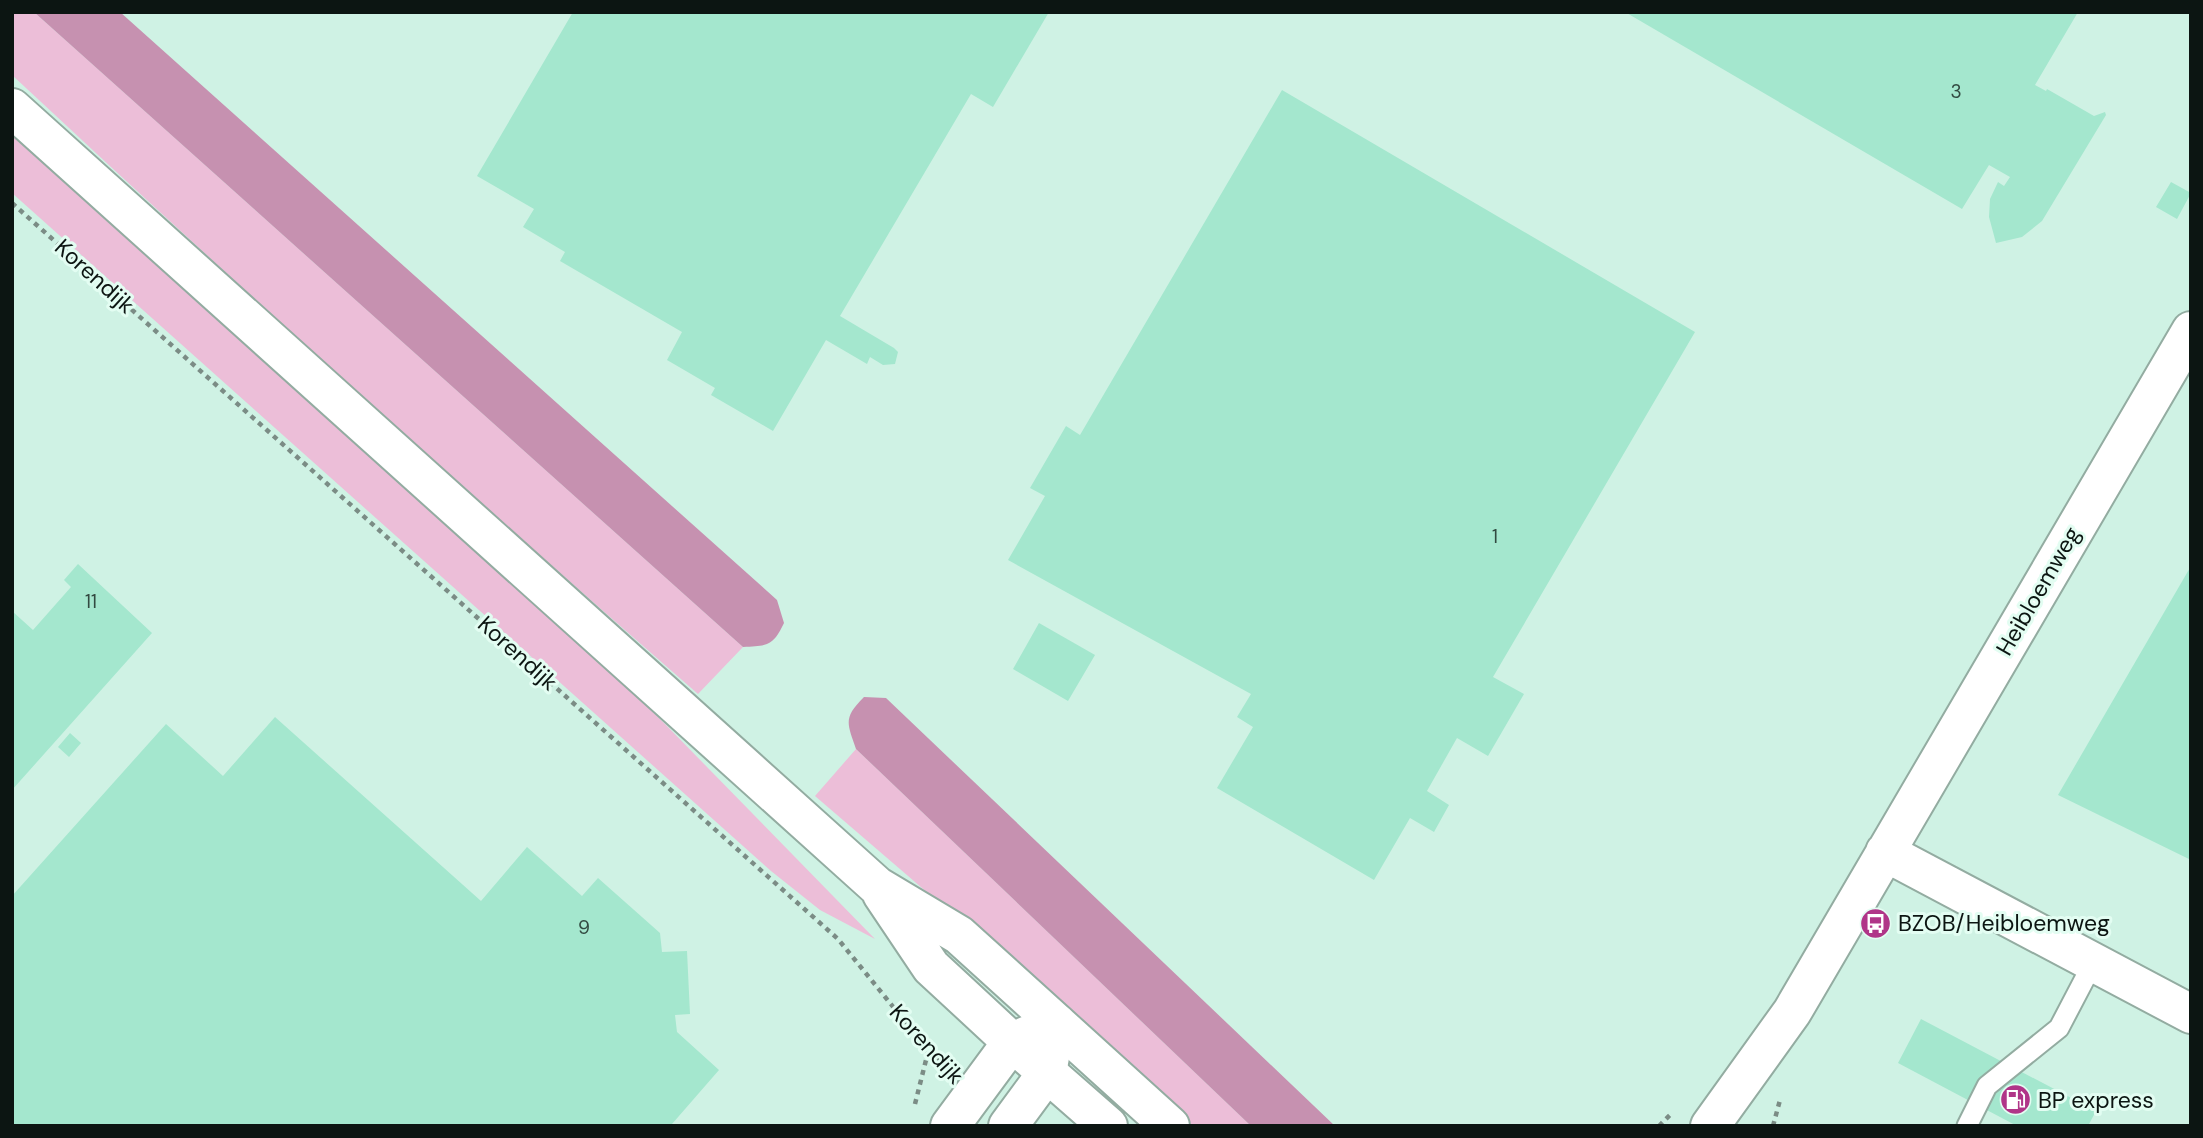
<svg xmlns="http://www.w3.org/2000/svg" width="2203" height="1138" viewBox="0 0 2203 1138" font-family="'DM Sans',sans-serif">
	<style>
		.built { fill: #cff2e4 }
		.green { fill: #ecbed8 }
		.water { fill: #c691b0 }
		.building { fill: #a4e7ce }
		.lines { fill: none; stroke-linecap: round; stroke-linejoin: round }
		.lane-casing { stroke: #93aca1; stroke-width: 23 }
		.street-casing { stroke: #93aca1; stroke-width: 42 }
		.secondary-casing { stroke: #93aca1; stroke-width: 42 }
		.path { stroke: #7b8c85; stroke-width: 4.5; stroke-dasharray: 5 5; stroke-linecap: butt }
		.lane { stroke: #fff; stroke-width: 19 }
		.street { stroke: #fff; stroke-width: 38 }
		.secondary { stroke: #fff; stroke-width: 38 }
		.labels { text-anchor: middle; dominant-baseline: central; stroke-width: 6; stroke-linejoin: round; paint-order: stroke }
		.number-label { font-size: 19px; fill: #324a41 }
		.street-label { font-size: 23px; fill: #0c1512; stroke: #e3fdf2 }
		.poi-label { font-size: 23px; fill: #0c1512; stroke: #e3fdf2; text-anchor: start }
	</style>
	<rect width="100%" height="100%" fill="#e3fdf2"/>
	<path class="built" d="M12,12h2179v1114h-2179z"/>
	<path class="green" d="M12,12h22l709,635 -45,47c-232,-202 -461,-409 -686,-619z
		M12,132l574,515 79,77 210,215 -55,-29 -49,-39 -759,-678z
		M856,749l395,377h-58l-51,-49 -327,-281z"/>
	<path class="water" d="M34,12h86l657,588 7,23c-11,23 -16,23 -41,24z
		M864,697l22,1 449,428h-84l-395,-377c-9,-26 -13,-31 8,-52z"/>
	<path class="building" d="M573,12h476l-56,95 -22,-13 -131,222 54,32 4,4 -3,12 -12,1 -13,-8 -3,7 -41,-24 -53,91 -62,-36 4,-7 -48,-28 15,-28 -122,-71 5,-9 -42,-25 11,-18 -57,-33z
		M1625,12h453l-43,73 11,6 1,-2 47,27 11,-4 1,3 -64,106 -20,16 -26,6 -7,-26 1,-18 8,-17 6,4 6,-9 -21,-12 -27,44z
		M1282,90l413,242 -202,345 31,17 -36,62 -31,-18 -30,53 22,14 -15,27 -24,-14 -36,62 -157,-92 36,-61 -16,-10 14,-23 -243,-134 37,-64 -15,-8 36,-62 14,9z
		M2171,182l20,11 -14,26 -21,-12z
		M78,564l74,69 -140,157v-179l21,19 38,-43 -7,-7z
		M2191,566v294l-133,-65z
		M1039,623l56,32 -27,46 -55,-32z
		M275,717l206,184 46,-54 55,49 16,-18 62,55 2,19 25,-1 3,63 -15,1 2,17 42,38 -47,54 2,2h-662v-230l154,-172 57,52z
		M70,733l11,10 -12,14 -11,-10z
		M1921,1019l175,92 -8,15h-71l-119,-63z"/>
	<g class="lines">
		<defs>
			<path id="lane" d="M1967,1126l20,-40 72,-58 34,-65"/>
			<path id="street" d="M1885,852l306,162
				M950,1126l62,-84 44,-19
				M1008,1126l39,-53 6,-33
				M1710,1126l82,-114 399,-681"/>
			<path id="secondary" d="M12,108l865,778 82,49 211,191
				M882,894l49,73 81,75 96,84"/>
		</defs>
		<use href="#lane" class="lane-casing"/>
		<use href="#street" class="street-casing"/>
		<use href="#secondary" class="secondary-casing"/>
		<path class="path" d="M12,203l826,736 91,112 16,16
			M915,1104l13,-52
			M1659,1126l12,-12
			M1773,1126l7,-26"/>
		<use href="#lane" class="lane"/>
		<use href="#street" class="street"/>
		<use href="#secondary" class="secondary"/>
	</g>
	<defs>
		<symbol id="bus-disc" viewBox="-11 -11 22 22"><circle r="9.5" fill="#b03588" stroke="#e3fdf2"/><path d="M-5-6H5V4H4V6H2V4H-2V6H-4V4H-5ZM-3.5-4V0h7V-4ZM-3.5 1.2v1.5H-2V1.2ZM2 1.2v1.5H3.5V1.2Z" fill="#fff"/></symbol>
		<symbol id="fuel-disc" viewBox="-11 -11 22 22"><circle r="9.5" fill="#b03588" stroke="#e3fdf2"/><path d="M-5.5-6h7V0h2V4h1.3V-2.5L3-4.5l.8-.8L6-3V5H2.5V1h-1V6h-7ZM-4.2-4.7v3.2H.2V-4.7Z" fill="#fff"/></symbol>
	</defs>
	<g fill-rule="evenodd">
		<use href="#bus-disc" x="1858" y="906" width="35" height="35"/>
		<use href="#fuel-disc" x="1998" y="1082" width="35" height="35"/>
	</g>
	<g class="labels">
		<g class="number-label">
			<text x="1956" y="91">3</text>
			<text x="1495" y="536">1</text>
			<text x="91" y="601">11</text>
			<text x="584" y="927">9</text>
		</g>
		<g class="street-label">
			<text transform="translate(95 276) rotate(42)">Korendijk</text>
			<text transform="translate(2038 591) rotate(-60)">Heibloemweg</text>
			<text transform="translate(518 653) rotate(42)">Korendijk</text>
			<text transform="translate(927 1044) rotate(48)">Korendijk</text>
		</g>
		<g class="poi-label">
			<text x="1898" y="923">BZOB/Heibloemweg</text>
			<text x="2038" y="1100">BP express</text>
		</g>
	</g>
	<rect width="2203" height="1138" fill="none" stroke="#0c1512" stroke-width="28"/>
</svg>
